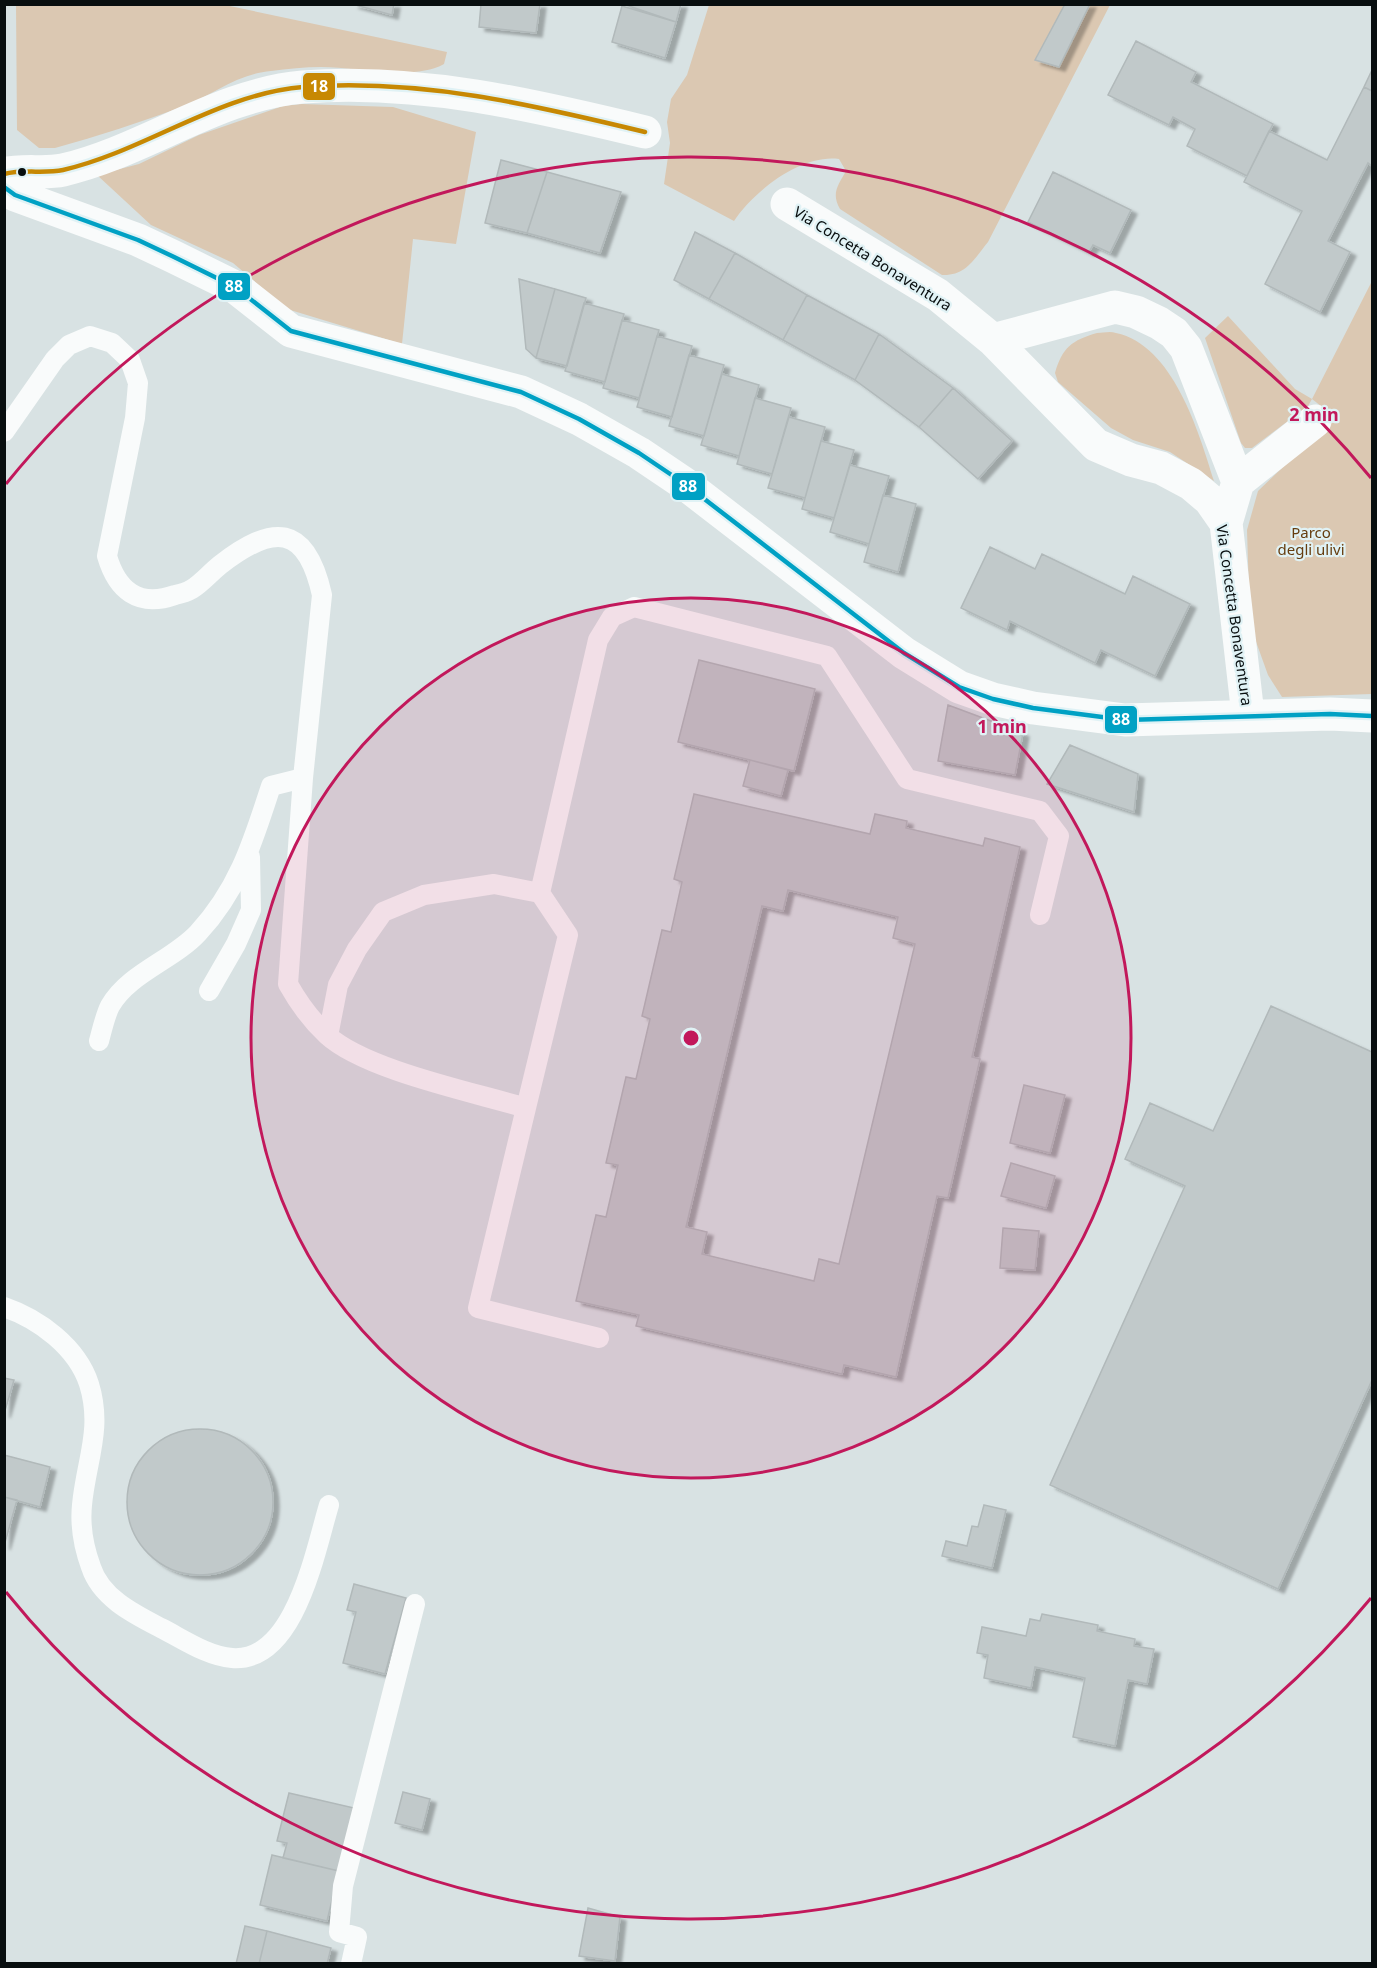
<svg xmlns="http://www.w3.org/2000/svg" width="1377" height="1968" viewBox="0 0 1377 1968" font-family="'Noto Sans',sans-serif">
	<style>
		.green { fill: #dbc8b2 }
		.building { fill: #c1c9ca; stroke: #b1b9ba; stroke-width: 1.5; fill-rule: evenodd; filter: url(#shadow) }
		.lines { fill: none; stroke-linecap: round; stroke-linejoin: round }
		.lane { stroke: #f9fbfb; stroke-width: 20 }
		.street { stroke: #f9fbfb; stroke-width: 33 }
		.bus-1-casing { stroke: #e0f2f5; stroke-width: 9 }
		.bus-2-casing { stroke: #e0f2f5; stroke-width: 9 }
		.bus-1 { stroke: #c78803; stroke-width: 4.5 }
		.bus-2 { stroke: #00a1c4; stroke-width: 4.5 }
		.ring { fill: none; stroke: #c2185b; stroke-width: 3 }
		.bus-dot { fill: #080e0f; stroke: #e0f2f5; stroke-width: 2 }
		.labels { text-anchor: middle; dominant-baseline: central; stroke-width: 4.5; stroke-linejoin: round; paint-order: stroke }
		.street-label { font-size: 15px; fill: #080e0f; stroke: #e0f2f5 }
		.park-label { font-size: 15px; fill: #653d0f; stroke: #e0f2f5 }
		.centre { fill: #c2185b; stroke: #e0f2f5; stroke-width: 3 }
		.ring-label { font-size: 18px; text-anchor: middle; font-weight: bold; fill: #c2185b; stroke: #e0f2f5; stroke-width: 4.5; stroke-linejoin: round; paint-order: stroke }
		.line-badge { stroke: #e0f2f5; stroke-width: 2 }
		.badge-label { font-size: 16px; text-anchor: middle; font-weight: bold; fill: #fff }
	</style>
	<defs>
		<filter id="shadow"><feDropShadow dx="6" dy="4" stdDeviation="1.5" flood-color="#0004"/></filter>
	</defs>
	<rect width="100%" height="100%" fill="#d8e2e3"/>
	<path class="green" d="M16,5h209l222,47 -3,12c-29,17 -89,3 -123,3 -16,0 -34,2 -50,4 -34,3 -58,24 -89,36 -41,15 -84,29 -127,41h-16l-22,-18z
		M709,5h401l-122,237c-14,17 -22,34 -46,33l-102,-66c-9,-15 -2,-24 6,-38l-7,-12c-38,-5 -85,32 -105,62l-70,-37 6,-41 -3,-21 4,-23 16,-24z
		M302,104l91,3 83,25 -20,112 -43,-5 -11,105 -115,-35 -54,-46 -82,-38 -54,-50 42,-11 60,-29 84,-29z
		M1372,281v413l-90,3 -14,-22 -18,-50 -3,-95 11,-39 77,-74 -23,-18 -4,7 -56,42h-7l-4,-5 -36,-105 23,-22 67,73 17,10z
		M1097,333c6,0 13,-2 19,0 57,12 83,99 98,148l-44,-29 -37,-12 -22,-12 -53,-46 -3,-9c7,-25 17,-33 42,-40z"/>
	<path class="building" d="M352,4h42l-2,11z
		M481,4h59l-4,29 -57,-6z
		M623,4h58l-5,18z
		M1065,4h25l-31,63 -24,-7z
		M622,6l54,16 -11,36 -53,-16z
		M1136,41l60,31 -5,10 82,42 -26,52 -60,-30 8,-17 -22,-12 -4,8 -61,-30z
		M1372,70v21l-8,-4z
		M1364,87l8,4v75l-4,-3 -40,78 22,11 -30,60 -55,-28 37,-73 -58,-29 25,-51 58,29z
		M501,160l46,12 -20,61 -42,-10z
		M547,172l74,20 -21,61 -73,-20z
		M1053,172l78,38 -21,43 -17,-8 -4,7 -61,-30z
		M695,232l40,21 -26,46 -35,-19z
		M735,253l72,42 -24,45 -74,-41z
		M519,279l36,10 -19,69 -10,-9z
		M555,289l31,9 -19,68 -31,-8z
		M807,295l72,39 -24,46 -72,-40z
		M584,303l40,11 -19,68 -40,-11z
		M622,320l37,10 -20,68 -36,-10z
		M879,334l74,54 -34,39 -64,-47z
		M657,336l35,10 -20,71 -35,-10z
		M689,355l35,10 -20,71 -35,-10z
		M722,374l37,11 -20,71 -38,-11z
		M953,388l59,53 -34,38 -59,-52z
		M755,398l36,10 -19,66 -35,-10z
		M789,417l36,10 -20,71 -37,-10z
		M821,441l33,9 -20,68 -32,-9z
		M850,465l39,11 -20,68 -39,-12z
		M883,495l33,9 -18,68 -34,-10z
		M990,547l45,22 7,-15 83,40 8,-18 57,28 -35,72 -54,-26 -6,13 -85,-42 -3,9 -46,-22z
		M699,660l116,29 -21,82 -116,-29z
		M948,705l75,28 -8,42 -77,-14z
		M1070,745l68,29 -4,38 -87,-28z
		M750,760l38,10 -7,26 -38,-10z
		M694,794l176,40 5,-20 32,7 -1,7 77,18 2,-8 35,9 -48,210 8,2 -32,139 -11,-2 -41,181 -52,-12 -2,9 -206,-48 3,-11 -63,-14 20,-86 10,2 12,-52 -12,-2 20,-86 10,2 14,-60 -8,-3 20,-86 9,2 11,-50 -8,-3zM788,890l110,27 -5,21 22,6 -76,320 -20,-5 -5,22 -112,-27 5,-22 -21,-5 76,-321 21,5z
		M1271,1006l101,46v328l-94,209 -228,-104 135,-299 -60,-27 25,-56 63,28z
		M1024,1085l41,10 -15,58 -40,-10z
		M1011,1163l44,13 -9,32 -45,-12z
		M1003,1228l36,3 -4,39 -35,-2z
		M4,1378l10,2 -10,34z
		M127 1502a73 73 0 1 1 146 0a73 73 0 1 1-146 0Z
		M4,1455l46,12 -10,40 -36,-10z
		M4,1497l13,3 -13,46z
		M984,1505l22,5 -14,58 -50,-12 4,-15 21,5 5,-20 6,1z
		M354,1584l52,14 -21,76 -42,-11 13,-51 -9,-2z
		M1042,1614l56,11 -1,6 38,8 -1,7 20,3 -7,35 -19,-4 -13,66 -42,-9 12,-59 -50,-11 -4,21 -47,-10 4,-23 -11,-2 5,-26 44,9 4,-17 10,2z
		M403,1792l27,7 -8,31 -27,-7z
		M289,1793l65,15 -15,63 -56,-13 4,-15 -10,-2z
		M272,1855l67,16 -12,50 -67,-16z
		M588,1908l32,9 -5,44 -36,-5z
		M245,1926l22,5 -8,33h-23z
		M267,1931l64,17 -4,16h-68z"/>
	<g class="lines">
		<path class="lane" d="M4,432l51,-73 14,-14 21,-9 22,7 18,17 8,23 -3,35 -28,138c10,34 31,52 68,39 5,-1 12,-3 17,-6 10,-6 18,-16 28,-24 53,-41 86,-42 102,30l-19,183 -15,206c10,18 23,36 39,51 38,35 146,57 199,73l42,-173 -28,-42 -46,-9 -70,11 -41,17 -26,37 -19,36 -10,51
			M540,893l58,-253 14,-23 22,-10 193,49 80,123 133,32 19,25 -19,79
			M209,991l27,-47 15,-34 -1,-53
			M99,1041c3,-11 6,-25 11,-35 19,-33 63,-46 88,-73 41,-44 55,-92 73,-147l32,-8
			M526,1108l-48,200 121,30
			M4,1307c35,12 73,40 85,77 14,45 -3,77 -7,121 -2,20 2,43 9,62 10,31 43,47 70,61 22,11 46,28 71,30 63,5 83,-107 97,-153
			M351,1964l6,-27 -18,-5 4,-46 72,-282"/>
		<path class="street" d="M4,174c20,-5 40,0 59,-4 82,-19 155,-76 240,-83 116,-9 231,18 342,45
			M4,187l11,8 123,45 34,16 63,31 56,44 230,61 58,27 60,34 46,31 219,169 55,34 34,12 40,9 92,12 205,-6 42,2
			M787,204l151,91 55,45 103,105 35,15 30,8 30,16 19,16 16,23 22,192
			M993,340l122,-33 21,5 23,11 15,10 12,15 52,134 -12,41
			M1238,482l77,-61"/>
		<defs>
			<path id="bus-1" d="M4,174c20,-5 40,0 59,-4 82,-19 155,-76 240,-83 116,-9 231,18 342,45"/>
			<path id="bus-2" d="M4,187l11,8 123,45 34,16 63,31 56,44 230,61 58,27 60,34 46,31 219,169 55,34 34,12 40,9 92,12 205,-6 42,2"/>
		</defs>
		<use href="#bus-1" class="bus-1-casing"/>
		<use href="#bus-2" class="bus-2-casing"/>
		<use href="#bus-1" class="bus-1"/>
		<use href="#bus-2" class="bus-2"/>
	</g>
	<circle cx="691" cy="1038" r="440" fill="#c2185b" fill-opacity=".12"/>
	<g class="ring">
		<circle cx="691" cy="1038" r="440"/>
		<path d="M1371 1598A881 881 0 0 1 6 1592M6 484A881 881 0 0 1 1371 478"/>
	</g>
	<circle class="bus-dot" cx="22" cy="172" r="5"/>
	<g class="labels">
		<g class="street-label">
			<text transform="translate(873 258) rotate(32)">Via Concetta Bonaventura</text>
			<text transform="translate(1235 615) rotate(82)">Via Concetta Bonaventura</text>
		</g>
		<g class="park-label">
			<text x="1311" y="532">Parco<tspan x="1311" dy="17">degli ulivi</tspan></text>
		</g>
	</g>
	<circle cx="691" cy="1038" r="9" class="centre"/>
	<g class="ring-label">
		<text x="1314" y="421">2 min</text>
		<text x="1002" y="733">1 min</text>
	</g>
	<g class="line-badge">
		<rect x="302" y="72" width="34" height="29" rx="6" fill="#c78803"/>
		<rect x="217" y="272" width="34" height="29" rx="6" fill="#00a1c4"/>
		<rect x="671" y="472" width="35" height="29" rx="6" fill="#00a1c4"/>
		<rect x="1104" y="705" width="34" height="29" rx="6" fill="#00a1c4"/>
	</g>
	<g class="badge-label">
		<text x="319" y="92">18</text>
		<text x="234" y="292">88</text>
		<text x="688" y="492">88</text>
		<text x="1121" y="725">88</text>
	</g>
	<rect width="1377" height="1968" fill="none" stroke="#080e0f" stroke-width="12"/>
</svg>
